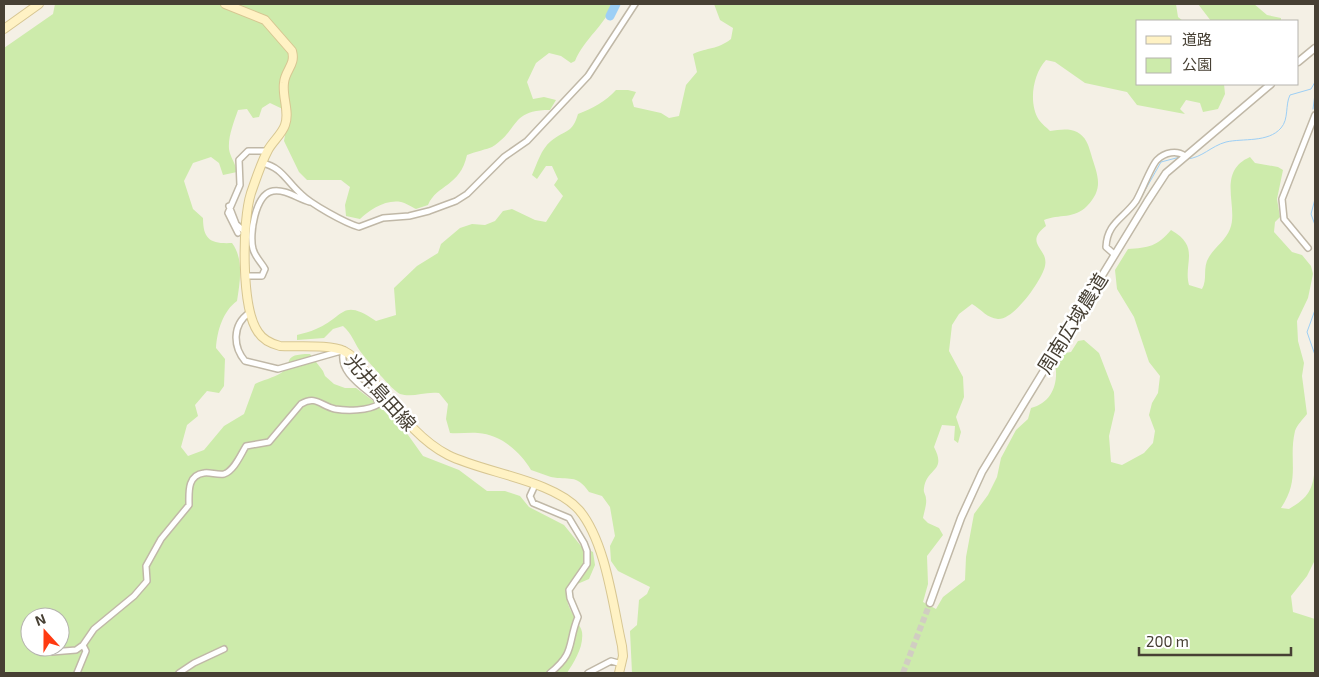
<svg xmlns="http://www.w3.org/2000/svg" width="1319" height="677" viewBox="0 0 1319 677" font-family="'Exo 2','Noto Sans JP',sans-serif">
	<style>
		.green { fill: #cdebab; fill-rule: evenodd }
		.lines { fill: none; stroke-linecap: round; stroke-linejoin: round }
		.stream { stroke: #9dcff5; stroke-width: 1 }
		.river { stroke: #9dcff5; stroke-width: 9 }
		.tertiary-tunnel { stroke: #d1cdc2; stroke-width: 6; stroke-dasharray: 6 3; stroke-linecap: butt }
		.minor-casing { stroke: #c0b8a7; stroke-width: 8 }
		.tertiary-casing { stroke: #c0b8a7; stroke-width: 9 }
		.secondary-casing { stroke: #d7c692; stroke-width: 10 }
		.minor { stroke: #fff; stroke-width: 5 }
		.tertiary { stroke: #fff; stroke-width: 6 }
		.secondary { stroke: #fff2c4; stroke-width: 8 }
		.labels { text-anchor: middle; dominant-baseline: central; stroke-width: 5; stroke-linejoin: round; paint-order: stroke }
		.street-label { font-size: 19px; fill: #474034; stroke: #fff }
	</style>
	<rect width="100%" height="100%" fill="#f4f0e5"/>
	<path class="green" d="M55,4h558c-9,22 -28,34 -38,57l-4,2 -10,-7 -12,-3 -13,10 -9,19 6,17 11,-2 12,3 -6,10c-40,0 -30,19 -58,37 -4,2 -18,5 -25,8 -7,32 -30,29 -39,50l-12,4c-4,-2 -10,-6 -15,-7 -15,-3 -32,8 -41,17l-14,-3 -1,-11 5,-18 -9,-7h-34l-8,-8 -15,-31 5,-29 -19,-9 -8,5 -3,9 -6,1 -6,-9 -9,1c-4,12 -10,26 -9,39 1,8 7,15 8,23l-14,3 -4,-12 -8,-6 -18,6 -9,18 9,28 10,9c0,22 8,26 29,25 12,16 8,39 5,58 -14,10 -20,30 -21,47l9,11 -1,27 -5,7 -12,-2 -12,14 3,11 -11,9 -6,22 7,9 16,-6 20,-24 20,-12 11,-30c8,-4 18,-6 26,-11 14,-10 -1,-19 29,-19l13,17 2,5 9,8 11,4h11l40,30 27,38 36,14 28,21h18l15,5 9,11 35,18 17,21 12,6 2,13 -6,14 -14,6 -8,15c2,12 14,25 15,32 2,15 -8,30 -15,41h-563v-625l49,-34zM30,617h30v30h-30z
		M714,4h462l2,13 5,4h-45v63h86l1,10 -7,15 -15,3 -3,-9 -14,-3 -6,9 5,5 -48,-9 -10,-13 -42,-9 -30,-21 -9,-2c-13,14 -18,43 -7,60 3,4 8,8 11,11 9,-1 18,-3 27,1 9,5 11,12 14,22 6,21 14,33 -4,52 -12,13 -28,8 -43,14l2,6c-23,18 3,22 -1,40 -3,14 -31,54 -47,53 -11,-1 -16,-9 -26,-15l-13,10 -7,11 -3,26 14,26 1,20 -8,20 5,15 -3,11 -4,-3 1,-14 -13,-1 -8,22c13,25 -7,20 -10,41 -1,5 2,6 2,11 1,5 -2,13 -3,19l5,5 11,5 4,7 -16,21 1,28 -5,18 13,7 7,-12 22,-17 1,-23 8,-43 14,-19 9,-18 4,-19 15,-28 12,-11 3,-11c21,-5 28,-25 24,-45l5,-9 11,-2 7,-11 6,-1 15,13 15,39 1,18 -6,26 2,26 11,3 22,-12 9,-10 2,-12 -6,-16 3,-12 6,-10 2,-17 -11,-14 -15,-45 -17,-28 -2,-19 13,-21c20,-1 30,-3 43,-19 30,17 12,33 18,55l13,4c6,-10 0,-21 7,-32 6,-10 17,-17 21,-28 9,-22 -14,-57 20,-72l5,6 23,4 5,3 -6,29 3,18 -5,5 -1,10 18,20 10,3 9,11 2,8 -5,24 -11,23 1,20 6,22 -2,13 5,38c-4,5 -10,11 -12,17 -7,30 6,47 -14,77l8,1c20,-12 24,-19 26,-43v94l-8,16 -16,20 2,16 22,7v54h-683l-2,-42 7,-6 2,-25 8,-6 3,-7 -32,-16 -7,-10 -1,-15 5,-10 -5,-29 -8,-11 -13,-4c-13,-19 -20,-11 -38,-15 -7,-2 -13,-5 -20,-7 -10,-18 -31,-36 -53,-37 -9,-1 -19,1 -28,0l-4,-14 2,-15 -9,-11c-14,-2 -26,5 -39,1 -7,-3 -34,-35 -40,-43 -6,-9 -8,-17 -17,-25l-10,3 -9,9 -27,2v-5c6,-2 13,-3 19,-6 29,-12 25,-32 60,-8l20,-6 -2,-27 23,-22 21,-13 3,-9 19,-16 12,-4 13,1 10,-4 8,-10 9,-2 23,11 11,2 17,-26 -9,-11 4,-6 -6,-13h-6l-9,13 -5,-4c5,-11 9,-26 19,-34 15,-12 21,-7 27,-27 15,-6 27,-12 38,-24h12l8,2 -4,8 2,7 27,6 8,5 10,-2 7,-31 11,-13 -4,-18c15,-7 24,-4 38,-15l2,-11 -13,-8z
		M1198,4h56l13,11 14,3v3h-70z"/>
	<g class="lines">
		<path class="stream" d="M1315,51v19
			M1315,73v12
			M1313,109l2,-15
			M1187,159c15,-1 24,-13 39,-17 17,-4 42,1 55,-14 8,-9 4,-23 9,-33l21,-6 4,-7
			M1315,199l-4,15 4,11
			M1139,201l22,-39 19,-5
			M1115,227l21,-23
			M1315,260v4
			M1315,310l-8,22 8,23"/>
		<path class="river" d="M610,16l6,-12"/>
		<path class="tertiary-tunnel" d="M903,673l27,-70"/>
		<defs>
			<path id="minor" d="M262,163c20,4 25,19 39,31 10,10 44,29 58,33l24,-9 26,-2 20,-5 27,-10 11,-7 37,-37 23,-16 61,-65 47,-72
				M229,206l7,18 9,8
				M238,233l-10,-20 12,-28 -1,-25 9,-9h19
				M1308,248l-24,-29 -2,-20 33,-84
				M1114,254l-8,-7c1,-24 17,-28 30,-46 6,-10 15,-35 21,-41 8,-8 20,-10 28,-4
				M247,276h15l3,-7c-3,-6 -10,-12 -12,-20 -4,-14 2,-55 20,-58 13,-2 25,8 37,11
				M249,313c-17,12 -16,34 -4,48l33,8 63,-18
				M535,485l-5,11 3,7 36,15 15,25 3,8v13l-18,26 1,8 8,19c-11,27 -2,35 -28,56
				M45,647l7,5 24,-2 7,-5 11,-16 40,-33 13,-15 -1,-15 15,-27 28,-34c0,-12 -2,-30 15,-32 6,-1 13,2 20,1 10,-3 17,-20 22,-28l23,-4 32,-38c15,-9 20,2 34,5 12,2 33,2 44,-5l-3,-6c-14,-12 -39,-27 -32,-48
				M77,673l9,-22 -3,-6
				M179,673l15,-10 30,-14
				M588,673l23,-12 11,3"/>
			<path id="tertiary" d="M1298,62l17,-14
				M930,603l31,-85 21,-46 165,-270 19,-29 105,-89"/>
			<path id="secondary" d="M225,4l40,16 27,31c4,14 -7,19 -8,32 -2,14 6,29 1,42 -3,9 -12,16 -17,25 -7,13 -12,29 -17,43 -9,28 -10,115 7,139 5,8 14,12 22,14 18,1 50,-2 64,5 11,5 19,18 27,27 23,27 44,60 77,77 36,18 105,25 131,55 27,32 34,96 43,136l1,10 -4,17
				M4,29l35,-25"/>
		</defs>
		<use href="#minor" class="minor-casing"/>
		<use href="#tertiary" class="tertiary-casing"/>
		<use href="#secondary" class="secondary-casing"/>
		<use href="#minor" class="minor"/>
		<use href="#tertiary" class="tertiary"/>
		<use href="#secondary" class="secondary"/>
	</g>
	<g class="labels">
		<g class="street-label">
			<text transform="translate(1072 323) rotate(-58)">周南広域農道</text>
			<text transform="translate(381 392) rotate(48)">光井島田線</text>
		</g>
	</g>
	<rect width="1319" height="677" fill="none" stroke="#474034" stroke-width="10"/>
	<rect x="1136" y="20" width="162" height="65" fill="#ffffff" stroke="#b5b3ae"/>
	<rect x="1146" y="36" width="25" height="8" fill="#fff2c4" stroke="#b5b3ae"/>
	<text x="1182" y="45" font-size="15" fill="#474034">道路</text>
	<rect x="1146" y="58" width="25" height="15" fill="#cdebab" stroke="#b5b3ae"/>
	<text x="1182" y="70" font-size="15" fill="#474034">公園</text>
	<g transform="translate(45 632) rotate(339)"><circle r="24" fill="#ffffff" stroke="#b5b3ae"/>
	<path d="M0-4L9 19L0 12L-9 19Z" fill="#ff3a11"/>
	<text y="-8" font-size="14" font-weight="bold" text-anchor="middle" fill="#474034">N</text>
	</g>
	<path d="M1139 647v8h152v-8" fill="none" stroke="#474034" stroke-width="2.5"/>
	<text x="1146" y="647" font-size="15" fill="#474034" stroke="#ffffff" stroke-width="4" paint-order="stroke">200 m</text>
</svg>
